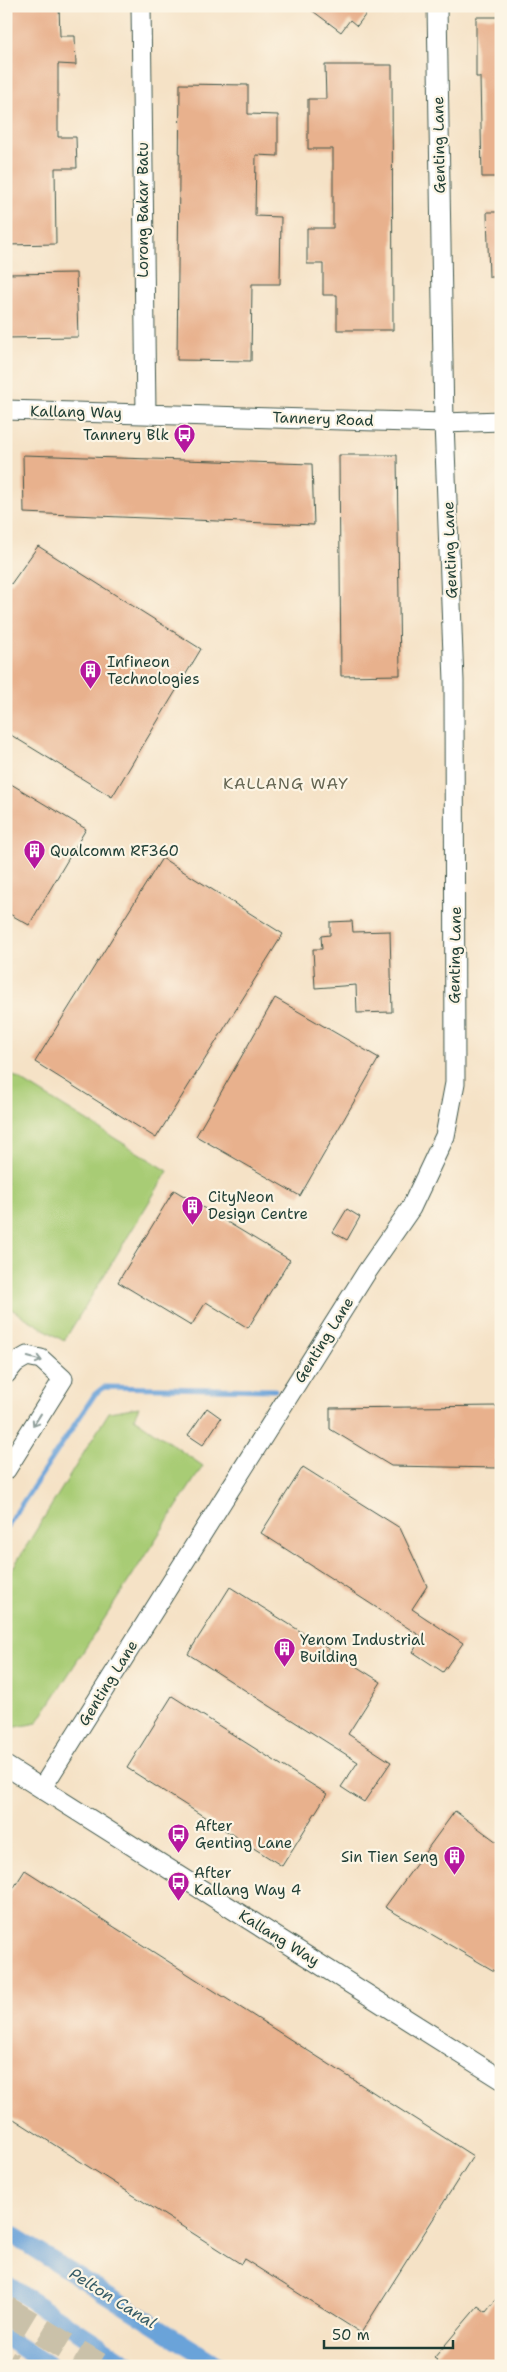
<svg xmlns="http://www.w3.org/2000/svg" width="507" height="2372" viewBox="0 0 507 2372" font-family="'Shantell Sans',sans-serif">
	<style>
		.green { fill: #a8cc75; stroke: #648454 }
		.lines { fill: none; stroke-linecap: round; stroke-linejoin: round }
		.stream { stroke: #6aa3d9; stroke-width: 5 }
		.canal { stroke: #6aa3d9; stroke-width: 18 }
		.building { fill: #e8b18d }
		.highway-tunnel { stroke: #cac1a9; stroke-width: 28; stroke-dasharray: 28 14; stroke-linecap: butt }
		.minor-casing { stroke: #3f564a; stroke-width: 21 }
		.minor { stroke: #fff; stroke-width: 19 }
		.oneway { stroke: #8f9e9a }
		.labels { text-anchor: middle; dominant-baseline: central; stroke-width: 4.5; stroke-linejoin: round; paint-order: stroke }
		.street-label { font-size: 15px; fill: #1f3d34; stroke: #fcf5e5 }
		.poi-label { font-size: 15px; fill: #1f3d34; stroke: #fcf5e5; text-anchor: start }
		.neighbourhood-label { font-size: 16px; letter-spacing: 1px; fill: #656653; stroke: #fcf5e5 }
		.water-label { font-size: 16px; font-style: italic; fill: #365c66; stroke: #fcf5e5 }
	</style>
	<rect width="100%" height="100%" fill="#fcf5e5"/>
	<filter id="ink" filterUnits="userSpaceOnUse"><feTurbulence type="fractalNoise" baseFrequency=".02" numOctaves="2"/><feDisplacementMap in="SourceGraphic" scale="10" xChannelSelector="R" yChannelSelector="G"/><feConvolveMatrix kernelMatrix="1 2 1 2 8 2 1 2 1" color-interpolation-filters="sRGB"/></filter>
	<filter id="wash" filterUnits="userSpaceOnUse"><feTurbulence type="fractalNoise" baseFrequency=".0096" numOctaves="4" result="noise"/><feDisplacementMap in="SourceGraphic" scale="20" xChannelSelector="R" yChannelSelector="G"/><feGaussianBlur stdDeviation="1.12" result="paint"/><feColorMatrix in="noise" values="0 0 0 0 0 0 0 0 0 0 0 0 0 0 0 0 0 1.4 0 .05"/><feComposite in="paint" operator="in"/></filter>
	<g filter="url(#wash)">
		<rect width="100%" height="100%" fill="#f5e2c6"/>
		<path class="green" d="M6,1071l162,100 -104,170 -58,-35z
			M139,1407l-5,11 69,48 -166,257 -21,4 -10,-5v-143l103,-167z"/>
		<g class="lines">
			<path class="stream" d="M6,1528l89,-134 9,-7 171,3"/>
			<path class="canal" d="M6,2231l213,135
				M6,2284l125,82
				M6,2338l44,28"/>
		</g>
		<g id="blocks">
			<path class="building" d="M6,6h53l1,30h15l1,29 -18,-1v73h18l1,31h-22l1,76 -50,1z
				M306,6h66l-15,20 -7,-6 -9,12z
				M476,17h25v160h-19l-2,-100h-4z
				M325,65h67l1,265h-56v-35h-14v-31h-16v-36h26v-79h-25v-50h18z
				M180,84l68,1v29l30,1v41l-22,-1 -1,61 26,1 -1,67h-28l-1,77 -74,-1z
				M487,212h14v65h-12z
				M76,273l2,64 -72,1v-64z
				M23,455l289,9 2,61 -290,-12z
				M339,455h58l3,220 -59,1z
				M38,546l163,103 -89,148 -106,-65v-151l5,3z
				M6,781l80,48 -57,96 -23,-13z
				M162,858l121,76 -127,204 -121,-76z
				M352,921l1,11 37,-1 2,81 -35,1 -1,-28 -41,3 -2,-39h9l-1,-13 9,-1v-13z
				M275,998l104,60 -79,138 -104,-60z
				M174,1190l116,70 -42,68 -42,-26 -15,24 -73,-44z
				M347,1209l13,8 -13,23 -14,-8z
				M497,1406v62l-106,-2 -61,-37v-21z
				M207,1408l14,10 -18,27 -15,-10z
				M303,1467l97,61 27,58 -15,23 51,34 -20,29 -30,-20 9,-15 -161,-104z
				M230,1587l151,95 -33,52 43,28 -27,40 -23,-15 17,-25 -170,-108z
				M172,1696l155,98 -45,72 -155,-98z
				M455,1811l46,34v130l-116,-68z
				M25,1870l448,286 -112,177 -117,-74 -3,5 -235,-150v-214z
				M501,2293v73h-69l5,-6 -3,-2 44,-52 8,6z"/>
		</g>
	</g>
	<g filter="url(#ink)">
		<use href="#blocks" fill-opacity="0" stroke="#3f564a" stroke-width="1"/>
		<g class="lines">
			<path class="highway-tunnel" d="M6,2310l92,56
				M6,2363l5,3"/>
			<defs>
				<path id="minor" d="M141,6l5,408
					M6,410l438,13 57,-2
					M6,1374l9,-11 12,-7 14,3 22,20 -57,91
					M6,1766l495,313
					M42,1788l324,-515 45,-65 34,-72 10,-53 -1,-402 -10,-258 -7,-417"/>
			</defs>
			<use href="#minor" class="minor-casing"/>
			<use href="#minor" class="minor"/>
		</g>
		<defs><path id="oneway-shaft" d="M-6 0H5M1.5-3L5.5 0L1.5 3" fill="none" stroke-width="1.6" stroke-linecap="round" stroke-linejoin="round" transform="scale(1.25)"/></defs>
		<g class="oneway">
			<use href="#oneway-shaft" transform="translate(35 1359) rotate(15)"/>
			<use href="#oneway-shaft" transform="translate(37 1420) rotate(122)"/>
		</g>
	</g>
	<defs>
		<symbol id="bus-pin" viewBox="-11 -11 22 30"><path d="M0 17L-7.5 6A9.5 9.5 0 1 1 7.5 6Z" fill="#b5179e" stroke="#fcf5e5"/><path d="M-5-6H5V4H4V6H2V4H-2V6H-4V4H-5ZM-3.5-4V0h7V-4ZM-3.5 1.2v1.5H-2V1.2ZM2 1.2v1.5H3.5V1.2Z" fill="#fff"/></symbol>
		<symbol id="building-pin" viewBox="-11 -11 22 30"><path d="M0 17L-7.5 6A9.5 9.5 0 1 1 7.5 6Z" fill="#b5179e" stroke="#fcf5e5"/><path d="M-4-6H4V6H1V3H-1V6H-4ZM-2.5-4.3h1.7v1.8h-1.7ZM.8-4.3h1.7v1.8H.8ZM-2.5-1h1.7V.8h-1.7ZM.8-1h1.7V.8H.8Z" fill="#fff"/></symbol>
	</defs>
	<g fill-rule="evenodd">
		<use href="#bus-pin" x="172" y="422" width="25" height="34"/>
		<use href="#building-pin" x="78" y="658" width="25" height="34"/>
		<use href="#building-pin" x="22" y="838" width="25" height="34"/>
		<use href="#building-pin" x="180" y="1194" width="25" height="34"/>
		<use href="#building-pin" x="272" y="1636" width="25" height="34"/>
		<use href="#bus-pin" x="166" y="1822" width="25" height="34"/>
		<use href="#building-pin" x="442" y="1844" width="25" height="34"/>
		<use href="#bus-pin" x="166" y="1870" width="25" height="34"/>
	</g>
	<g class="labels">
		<g class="street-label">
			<text transform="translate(439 145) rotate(-91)">Genting Lane</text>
			<text transform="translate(143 210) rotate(-90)">Lorong Bakar Batu</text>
			<text transform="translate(76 412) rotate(1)">Kallang Way</text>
			<text transform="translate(323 419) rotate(2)">Tannery Road</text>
			<text transform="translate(450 550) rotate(-92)">Genting Lane</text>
			<text transform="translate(455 955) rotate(-89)">Genting Lane</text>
			<text transform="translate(324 1340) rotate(-58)">Genting Lane</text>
			<text transform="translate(108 1683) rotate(-58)">Genting Lane</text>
			<text transform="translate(279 1938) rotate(32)">Kallang Way</text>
		</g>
		<g class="poi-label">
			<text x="169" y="435" text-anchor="end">Tannery Blk</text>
			<text x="107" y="662">Infineon<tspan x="107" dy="17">Technologies</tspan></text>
			<text x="50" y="851">Qualcomm RF360</text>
			<text x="208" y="1197">CityNeon<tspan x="208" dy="17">Design Centre</tspan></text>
			<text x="300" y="1640">Yenom Industrial<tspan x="300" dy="17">Building</tspan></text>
			<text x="195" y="1826">After<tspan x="195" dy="17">Genting Lane</tspan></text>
			<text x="438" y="1857" text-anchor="end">Sin Tien Seng</text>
			<text x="194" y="1873">After<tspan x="194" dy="17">Kallang Way 4</tspan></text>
		</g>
		<g class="neighbourhood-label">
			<text x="286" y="783">KALLANG WAY</text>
		</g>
		<g class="water-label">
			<text transform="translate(113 2298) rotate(32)">Pelton Canal</text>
		</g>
	</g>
	<rect width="507" height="2372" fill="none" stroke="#fcf5e5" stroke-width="25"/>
	<path d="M324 2340v8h129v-8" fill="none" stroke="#1f3d34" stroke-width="2.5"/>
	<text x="332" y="2340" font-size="15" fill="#1f3d34" stroke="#fcf5e5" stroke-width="4" paint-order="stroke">50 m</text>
</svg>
